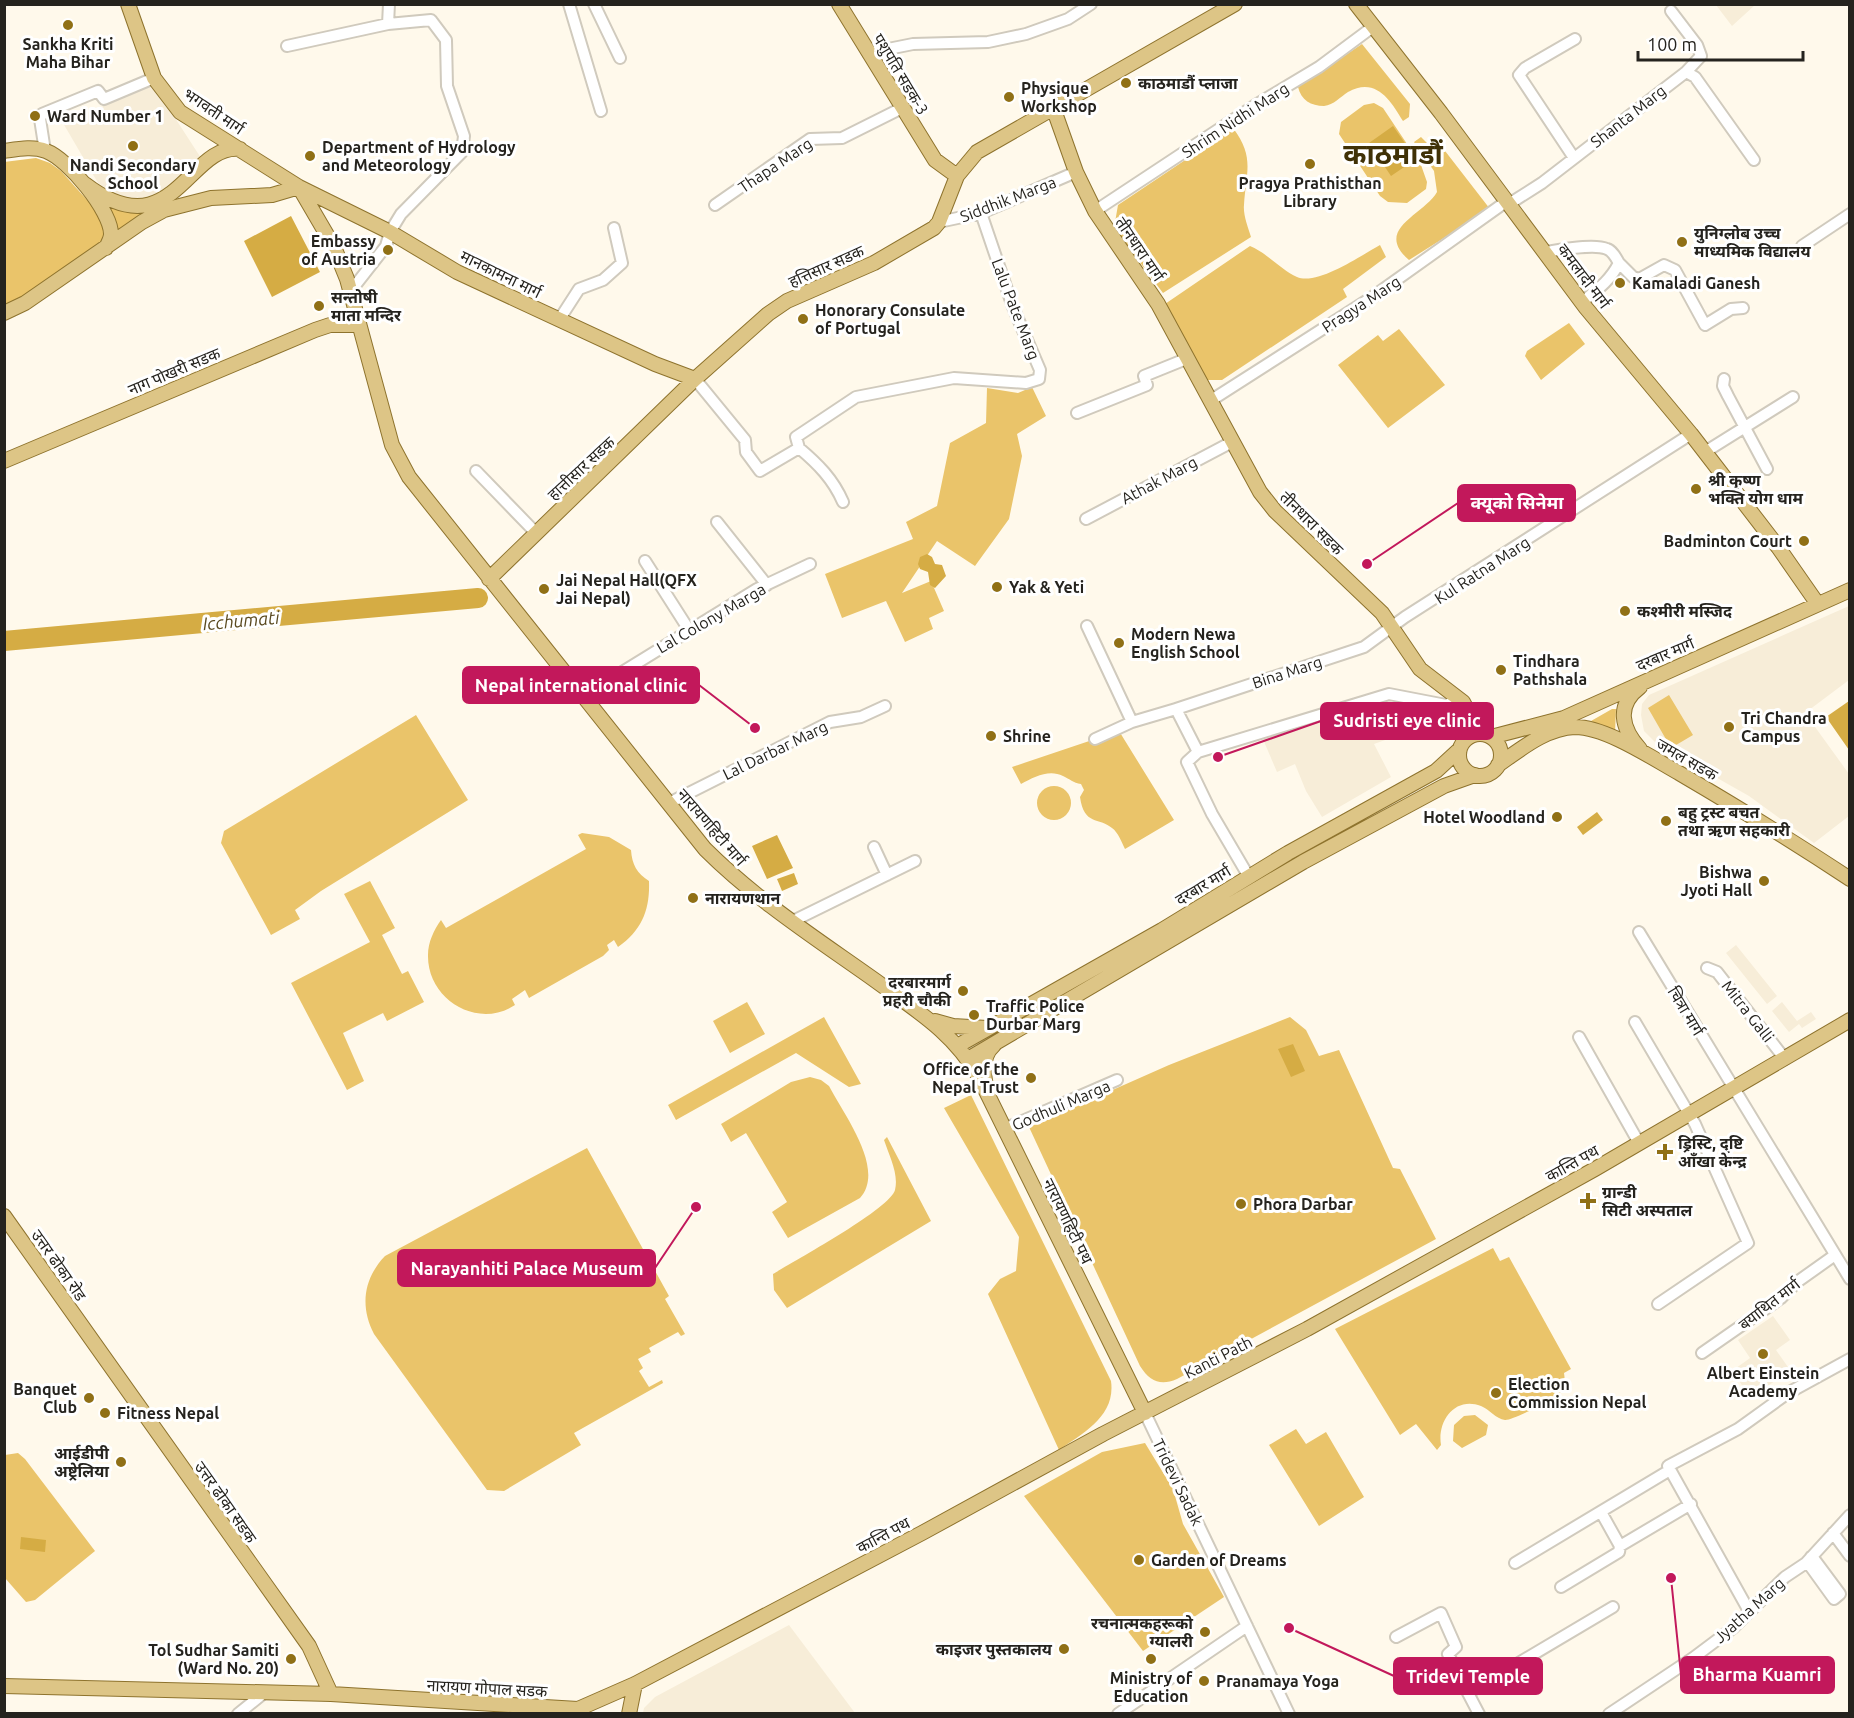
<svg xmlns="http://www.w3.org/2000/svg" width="1854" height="1718" viewBox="0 0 1854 1718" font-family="Ubuntu,'Noto Sans Devanagari',sans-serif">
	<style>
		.built { fill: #f7edd8 }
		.green { fill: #eac46a }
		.water { fill: #d5ac44 }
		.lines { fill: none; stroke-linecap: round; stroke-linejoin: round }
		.river { stroke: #d5ac44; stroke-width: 20 }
		.minor-casing { stroke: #d0cabd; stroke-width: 14 }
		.major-casing { stroke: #8e732d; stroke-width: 16 }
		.minor { stroke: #fff; stroke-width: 10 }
		.major { stroke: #ddc586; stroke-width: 14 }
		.poi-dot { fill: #907016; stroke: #fff; stroke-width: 2 }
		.labels { text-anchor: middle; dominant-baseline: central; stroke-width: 6; stroke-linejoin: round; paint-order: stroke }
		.poi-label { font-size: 16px; font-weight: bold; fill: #25231e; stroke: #fff; text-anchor: start }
		.street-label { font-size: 16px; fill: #25231e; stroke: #fff }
		.water-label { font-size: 18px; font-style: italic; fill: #5b4a20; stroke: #fff }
		.town-label { font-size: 28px; font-weight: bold; fill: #403107; stroke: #fff }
		.leader { fill: none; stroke: #c2185b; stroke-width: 2 }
		.callout-dot { fill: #c2185b; stroke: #fff; stroke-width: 2 }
		.callout { fill: #c2185b; stroke: #c2185b; stroke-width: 2 }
		.callout-label { font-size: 18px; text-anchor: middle; font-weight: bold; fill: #fff }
	</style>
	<rect width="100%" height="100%" fill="#fff9eb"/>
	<path class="built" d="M1716,5h39l-23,21z
		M149,87l5,1 12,16 35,54 -16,16 -33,24 -12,3 -26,-7 -16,-11 -35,-60z
		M1849,606v74l-44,33 44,61v42l-35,27 -65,-47 -92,-52 -13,-13 -3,-16 1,-11 7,-9z
		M1386,699l13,36 -25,9 17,33 -69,40 -16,-26 -11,-27 -18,8 -15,-35z
		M1736,945l41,51 -10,8 -41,-51z
		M1782,1002l15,19 14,-9 5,7 -14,9 -3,-4 -10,8 -17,-21z
		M1773,1316l17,24 -14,10 14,20 -39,28 -19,-27 18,-13 -12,-18z
		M789,1625l66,88h-212l1,-5 11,-11z"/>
	<path class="green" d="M1362,44l48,60 -1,13 -6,4c-12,-20 -27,-45 -55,-29 -8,5 -14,13 -24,14 -13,0 -23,-6 -26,-19z
		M1374,103l9,5 38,57 6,17 -1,7 -19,14 -19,-1 -8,-6 -41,-62 2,-12 23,-17z
		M1233,128c22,29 13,44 11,77 -1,10 4,22 7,32l-88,56 -49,-65 4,-23z
		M1421,137l6,6 15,4 48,62 -81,51c-36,-31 15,-45 28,-68l-3,-21 -20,-29z
		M36,158l14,5 11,8 36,40 9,15 -1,15 -62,45 -39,21v-145z
		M101,201l59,3 -45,30z
		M1380,245l6,12 -43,32 4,8 -125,83h-16l-41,-76 85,-58c17,7 30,23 47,31 20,9 65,-22 83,-32z
		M1569,323l16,21 -44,36 -16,-24 2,-5z
		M1399,329l46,56 -57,43 -50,-63 40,-30 5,6z
		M1032,387l14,29 -29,18 5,22 -13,63 -34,47 -38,-25 -35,52 29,-12 13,30 -15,7 4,11 -28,13 -19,-41 -44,17 -17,-44 88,-35 -7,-17 31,-16 13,-63 36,-20 1,-35 31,5z
		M1669,695l24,40 -22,13 -23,-40z
		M1612,709h4l-1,24 -24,-12z
		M416,715l52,85 -147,91 -26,19 5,9 -29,16 -50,-92 3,-12z
		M1119,731l55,89 -49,29c-3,-6 -7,-17 -13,-21 -13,-11 -28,-2 -32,-31l4,-7 -3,-6c-8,-1 -11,-5 -18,-8 -14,-7 -29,1 -42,8l-9,-17z
		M1037 803a17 17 0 1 1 34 0a17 17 0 1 1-34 0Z
		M582,833l27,4 22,13c1,15 6,23 18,31 1,29 -7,49 -31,66l-4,-7 -7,5 2,5 -6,6 -74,42 -4,-8 -13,9 3,6c-38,25 -88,-6 -87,-50 0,-13 6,-25 13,-35l5,8 140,-79 -8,-14z
		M370,881l25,47 -13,7 20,39 6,-3 16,31 -37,19 -4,-8 -40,20 21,48 -17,9 -56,-107 79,-41 -26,-48z
		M747,1002l18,32 -35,19 -17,-32z
		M824,1017l37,67 -12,3 -53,-34 -120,67 -8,-15z
		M1290,1017l16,13 13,26 20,-6 54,118 7,1 36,70 -259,140c-16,7 -27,3 -37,-13l-111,-239 140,-62z
		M810,1077l11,3 8,6c15,29 57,83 31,112l-72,40 -16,-26 15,-10 -41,-69 -15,9 -10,-18 70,-42z
		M971,1095l140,286c5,35 -28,52 -52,69l-71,-156 12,-15 16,-8 3,-34 -75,-129z
		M887,1137l44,84 -144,87 -13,-18 -1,-16c21,-13 117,-65 122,-84 4,-16 -6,-35 -11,-50z
		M587,1148l82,148 -4,3 20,35 -4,2 -3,-4 -29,16 2,4 -13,7 5,9 -4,3 10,16 13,-7 1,3 -89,50 7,12 -77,46 -17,-1 -113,-156c-14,-27 -11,-55 11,-78z
		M1493,1248l7,13 9,-4 62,112 -7,4c1,6 1,13 -2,18 -5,7 -50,30 -57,29 -9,-1 -16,-11 -24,-14 -26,-10 -44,15 -40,39l-4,5 -21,-26 -16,11 -65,-106z
		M1475,1415l13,10 -2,10 -24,13 -9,-7 1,-16 10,-9z
		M1296,1429l10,15 20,-12 38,65 -45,29 -50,-81z
		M1145,1443l28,46 10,35 41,73 -81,54 -119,-155 78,-44z
		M18,1453l7,6 70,92 -60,49 -9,2 -21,-24v-123z"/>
	<path class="water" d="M1393,126l23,33 -25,17 -22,-33z
		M291,216l29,56 -48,25 -28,-56z
		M927,554l5,3 3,7 7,1 4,11 -11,12 -5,-3 -2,-13 -8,-3 -2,-5 2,-7z
		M1849,701v49l-23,-33z
		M1597,812l6,8 -20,15 -6,-8z
		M777,835l16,33 -26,11 -15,-33z
		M794,873l4,11 -16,7 -5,-12z
		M1293,1044l12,27 -14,6 -13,-28z
		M529 1270a17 17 0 1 1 34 0a17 17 0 1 1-34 0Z
		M21,1537l25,3 -1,12 -25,-3z"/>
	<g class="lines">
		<path class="river" d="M4,641l474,-43"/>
		<defs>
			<path id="minor" d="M569,4l32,107
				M594,4l26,54
				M388,24l1,-20
				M287,46l101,-22 43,-4 15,20 1,46 17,50 -2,16 -61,62 -11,18 -4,14 -36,46
				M868,53l45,-9 75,-2 38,-8 42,-15 23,-15
				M1686,72l9,5 59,83
				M45,151l-5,-32 2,-5 56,-23 6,8 50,-21
				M1574,158l-55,-83 6,-7 50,-29
				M1509,204l33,-21 144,-111 15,-16 -4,-11 -26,-34
				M715,205l95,-66 32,-1 60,-30
				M1095,211l159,-105 65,-39 55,-41
				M939,222l42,-9 95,-41
				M1802,246l48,-32
				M1545,252c15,-2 49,-9 62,-3 6,2 9,9 12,14 -9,18 -22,27 -37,39
				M1619,263l14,14 6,2 25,-14 11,5 30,55 26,-16 12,-1
				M559,320l20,-31 24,-9 19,-17 -8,-35
				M695,379l50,61 1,12 14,19 39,-23 -3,-11 60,-40 98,-19 72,5 13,-4 1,-9 -27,-63 -32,-94
				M1724,379l-1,7 5,10 39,73
				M1210,401l161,-103 136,-97
				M1077,413l70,-28 -3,-9 42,-17
				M799,448c19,16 34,31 44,54
				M1705,452l88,-55
				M476,471l60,62
				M1086,519l146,-77
				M717,522l50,63
				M645,561l44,69
				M1087,626l45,96
				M585,695l172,-106 53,-25
				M1176,709l188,-62 41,-30 286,-183
				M1095,739l37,-17 44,-13 22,43 -11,10 25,52 37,63
				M1198,752l191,-58 57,11 13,-6
				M669,803l161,-81 31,-5 24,-11
				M874,847l13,28
				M793,921l122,-60
				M1639,932l211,347
				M1707,968l10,4 68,87
				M1635,1022l60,102 53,119 -90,61
				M1579,1037l60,106
				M1004,1129l113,-49
				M1702,1353l79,-55 16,-16 38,-27
				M1145,1413l144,301
				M1601,1512l19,34
				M1833,1533l17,23
				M1811,1557l-3,6 26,36 6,-5 -26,-35 -3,1
				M1515,1563l155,-93
				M1561,1587l58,-35 1,-6 71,-42
				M1749,1611l-81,-145 70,-37 50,-36 62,-34
				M1396,1637l45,-24 15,34 -8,7 20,39
				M238,1714l27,-22
				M1118,1714l129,-88
				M1479,1714l-11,-21 145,-86
				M1609,1714l84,-56 40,-30 52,-51 21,-14 44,-48"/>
			<path id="major" d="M128,4l26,74 26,34 119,75 91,45 67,40 198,92 40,15
				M839,4l96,156 22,16
				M1356,4l85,109 145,195 105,126 87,113 39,56
				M1054,110l22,62 19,39 63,93 102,188 15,19 107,102 38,56 43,33 8,15v10l-6,13
				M4,151c14,-2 29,-5 42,0 22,8 65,60 65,83 0,5 -3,9 -5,14
				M85,184c88,67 103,-41 155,-35
				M299,187l35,60 13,32 45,166 17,32 296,372c51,51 112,90 171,132 41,30 77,51 103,96l166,336
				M4,313l21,-10 117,-81 22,-12 47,-12 61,-3 27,-8
				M4,461l311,-131 15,-5h28
				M489,579l206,-200 73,-65 19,-13 87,-38 60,-35 5,-6 18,-46 20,-24 258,-148
				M1459 755a21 21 0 1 1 42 0a21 21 0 1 1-42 0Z
				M1491,737l73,-19 286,-128
				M1640,749c-19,-21 -24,-44 0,-62
				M1498,765c23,-16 48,-37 77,-38 31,0 77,31 104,46 58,34 115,69 171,106
				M935,1021l18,5 34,2
				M959,1045l203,-115 126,-77 148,-82 24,-22
				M968,1059l335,-197 141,-76 31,-11
				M986,1086c-3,-14 -4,-31 8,-41
				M4,1216l305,430 22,48
				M4,1686l327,8 247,15 57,-25 287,-151 181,-99 204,-105 288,-160 255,-149
				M629,1714l6,-30"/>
		</defs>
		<use href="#minor" class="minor-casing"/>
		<use href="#major" class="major-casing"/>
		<use href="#minor" class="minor"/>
		<use href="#major" class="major"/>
	</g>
	<g class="poi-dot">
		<circle cx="68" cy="25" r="6"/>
		<circle cx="1126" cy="83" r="6"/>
		<circle cx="1009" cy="97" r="6"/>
		<circle cx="35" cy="116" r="6"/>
		<circle cx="133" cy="146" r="6"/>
		<circle cx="310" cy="156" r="6"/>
		<circle cx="1310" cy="164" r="6"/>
		<circle cx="1682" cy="242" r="6"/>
		<circle cx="388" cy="250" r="6"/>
		<circle cx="1620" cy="283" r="6"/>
		<circle cx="319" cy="306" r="6"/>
		<circle cx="803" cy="319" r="6"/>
		<circle cx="1696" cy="489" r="6"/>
		<circle cx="1804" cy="541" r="6"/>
		<circle cx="997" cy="587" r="6"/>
		<circle cx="544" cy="589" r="6"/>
		<circle cx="1625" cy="611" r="6"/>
		<circle cx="1119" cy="643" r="6"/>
		<circle cx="1501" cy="670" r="6"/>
		<circle cx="1729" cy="727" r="6"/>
		<circle cx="991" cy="736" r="6"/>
		<circle cx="1557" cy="817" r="6"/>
		<circle cx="1666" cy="821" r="6"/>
		<circle cx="1764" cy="881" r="6"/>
		<circle cx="693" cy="898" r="6"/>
		<circle cx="963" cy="991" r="6"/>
		<circle cx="974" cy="1015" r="6"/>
		<circle cx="1031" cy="1078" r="6"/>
		<path d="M1662 1143h6v6h6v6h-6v6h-6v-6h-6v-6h6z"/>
		<path d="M1585 1192h6v6h6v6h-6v6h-6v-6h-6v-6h6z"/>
		<circle cx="1241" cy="1204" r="6"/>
		<circle cx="1763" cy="1354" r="6"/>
		<circle cx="1496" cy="1393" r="6"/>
		<circle cx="89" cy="1398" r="6"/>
		<circle cx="105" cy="1413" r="6"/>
		<circle cx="121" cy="1462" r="6"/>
		<circle cx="1139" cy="1560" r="6"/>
		<circle cx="1205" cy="1632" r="6"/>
		<circle cx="1064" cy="1649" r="6"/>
		<circle cx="291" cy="1659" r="6"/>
		<circle cx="1151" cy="1659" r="6"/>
		<circle cx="1204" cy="1681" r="6"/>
	</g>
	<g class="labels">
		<g class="poi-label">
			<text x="68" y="44" text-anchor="middle">Sankha Kriti<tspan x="68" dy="18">Maha Bihar</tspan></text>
			<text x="1138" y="83">काठमाडौं प्लाजा</text>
			<text x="1021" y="88">Physique<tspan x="1021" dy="18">Workshop</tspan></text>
			<text x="47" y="116">Ward Number 1</text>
			<text x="322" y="147">Department of Hydrology<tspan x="322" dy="18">and Meteorology</tspan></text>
			<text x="133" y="165" text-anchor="middle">Nandi Secondary<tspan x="133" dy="18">School</tspan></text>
			<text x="1310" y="183" text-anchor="middle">Pragya Prathisthan<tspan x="1310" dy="18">Library</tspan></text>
			<text x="1694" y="233">युनिग्लोब उच्च<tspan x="1694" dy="18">माध्यमिक विद्यालय</tspan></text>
			<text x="376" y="241" text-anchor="end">Embassy<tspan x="376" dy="18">of Austria</tspan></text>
			<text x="1632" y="283">Kamaladi Ganesh</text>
			<text x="331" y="297">सन्तोषी<tspan x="331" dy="18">माता मन्दिर</tspan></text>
			<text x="815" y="310">Honorary Consulate<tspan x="815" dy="18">of Portugal</tspan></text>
			<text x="1708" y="480">श्री कृष्ण<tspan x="1708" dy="18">भक्ति योग धाम</tspan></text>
			<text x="1792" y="541" text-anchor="end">Badminton Court</text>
			<text x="556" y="580">Jai Nepal Hall(QFX<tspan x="556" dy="18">Jai Nepal)</tspan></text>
			<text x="1009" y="587">Yak &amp; Yeti</text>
			<text x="1637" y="611">कश्मीरी मस्जिद</text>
			<text x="1131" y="634">Modern Newa<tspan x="1131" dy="18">English School</tspan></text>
			<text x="1513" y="661">Tindhara<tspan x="1513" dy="18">Pathshala</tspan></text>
			<text x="1741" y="718">Tri Chandra<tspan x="1741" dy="18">Campus</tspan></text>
			<text x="1003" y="736">Shrine</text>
			<text x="1678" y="812">बहु ट्रस्ट बचत<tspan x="1678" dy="18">तथा ऋण सहकारी</tspan></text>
			<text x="1545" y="817" text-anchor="end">Hotel Woodland</text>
			<text x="1752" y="872" text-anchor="end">Bishwa<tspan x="1752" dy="18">Jyoti Hall</tspan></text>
			<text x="705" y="898">नारायणथान</text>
			<text x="951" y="982" text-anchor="end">दरबारमार्ग<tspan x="951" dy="18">प्रहरी चौकी</tspan></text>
			<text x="986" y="1006">Traffic Police<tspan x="986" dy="18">Durbar Marg</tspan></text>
			<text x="1019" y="1069" text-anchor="end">Office of the<tspan x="1019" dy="18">Nepal Trust</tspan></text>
			<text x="1678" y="1143">ड्रिस्टि, दृष्टि<tspan x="1678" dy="18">आँखा केन्द्र</tspan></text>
			<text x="1602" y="1192">ग्रान्डी<tspan x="1602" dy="18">सिटी अस्पताल</tspan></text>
			<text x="1253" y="1204">Phora Darbar</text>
			<text x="1763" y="1373" text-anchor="middle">Albert Einstein<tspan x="1763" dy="18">Academy</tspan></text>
			<text x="1508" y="1384">Election<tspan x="1508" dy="18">Commission Nepal</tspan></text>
			<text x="77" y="1389" text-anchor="end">Banquet<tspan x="77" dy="18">Club</tspan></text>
			<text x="117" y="1413">Fitness Nepal</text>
			<text x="109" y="1453" text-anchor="end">आईडीपी<tspan x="109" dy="18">अष्ट्रेलिया</tspan></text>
			<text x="1151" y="1560">Garden of Dreams</text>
			<text x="1193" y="1623" text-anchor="end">रचनात्मकहरूको<tspan x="1193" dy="18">ग्यालरी</tspan></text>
			<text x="1052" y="1649" text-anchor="end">काइजर पुस्तकालय</text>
			<text x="279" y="1650" text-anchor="end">Tol Sudhar Samiti<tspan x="279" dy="18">(Ward No. 20)</tspan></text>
			<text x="1151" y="1678" text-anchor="middle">Ministry of<tspan x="1151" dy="18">Education</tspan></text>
			<text x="1216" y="1681">Pranamaya Yoga</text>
		</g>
		<g class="street-label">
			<text transform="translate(901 74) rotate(59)">पशुपति सडक-3</text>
			<text transform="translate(214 111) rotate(34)">भगवती मार्ग</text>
			<text transform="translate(1628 116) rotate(-38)">Shanta Marg</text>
			<text transform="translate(1235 120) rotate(-33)">Shrim Nidhi Marg</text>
			<text transform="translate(775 165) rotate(-34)">Thapa Marg</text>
			<text transform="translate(1008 199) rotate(-21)">Siddhik Marga</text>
			<text transform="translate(1140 249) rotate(56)">तीनधारा मार्ग</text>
			<text transform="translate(826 266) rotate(-24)">हत्तिसार सडक</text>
			<text transform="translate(501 274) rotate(26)">मानकामना मार्ग</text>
			<text transform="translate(1584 276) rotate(53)">कमलादी मार्ग</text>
			<text transform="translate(1361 304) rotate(-33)">Pragya Marg</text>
			<text transform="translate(1016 309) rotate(69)">Lalu Pate Marg</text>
			<text transform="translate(174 371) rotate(-23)">नाग पोखरी सडक</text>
			<text transform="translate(581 468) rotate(-43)">हात्तीसार सडक</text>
			<text transform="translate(1159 480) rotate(-28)">Athak Marg</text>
			<text transform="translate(1312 523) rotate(45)">तीनधारा सडक</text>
			<text transform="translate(1482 570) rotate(-33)">Kul Ratna Marg</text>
			<text transform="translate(711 618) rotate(-30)">Lal Colony Marga</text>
			<text transform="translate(1665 654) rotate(-23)">दरबार मार्ग</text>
			<text transform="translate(1287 672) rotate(-18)">Bina Marg</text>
			<text transform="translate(775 750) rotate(-26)">Lal Darbar Marg</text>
			<text transform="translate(1687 759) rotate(30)">जमल सडक</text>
			<text transform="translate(712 827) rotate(49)">नारायणहिटी मार्ग</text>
			<text transform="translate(1203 885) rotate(-31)">दरबार मार्ग</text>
			<text transform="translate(1686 1011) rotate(59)">चित्रा मार्ग</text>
			<text transform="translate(1748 1011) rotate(52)">Mitra Galli</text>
			<text transform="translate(1061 1105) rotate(-23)">Godhuli Marga</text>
			<text transform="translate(1572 1163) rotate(-29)">कान्ति पथ</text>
			<text transform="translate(1068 1221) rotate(64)">नारायणहिटी पथ</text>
			<text transform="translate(59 1265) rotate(55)">उत्तर ढोका रोड</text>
			<text transform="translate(1769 1304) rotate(-38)">बयाथित मार्ग</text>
			<text transform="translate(1218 1357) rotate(-27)">Kanti Path</text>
			<text transform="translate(1178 1482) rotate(64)">Tridevi Sadak</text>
			<text transform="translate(226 1502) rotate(55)">उत्तर ढोका सडक</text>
			<text transform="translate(883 1535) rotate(-28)">कान्ति पथ</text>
			<text transform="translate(1749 1610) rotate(-42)">Jyatha Marg</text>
			<text transform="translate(487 1688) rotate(3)">नारायण गोपाल सडक</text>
		</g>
		<g class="water-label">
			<text transform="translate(241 620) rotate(-5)">Icchumati</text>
		</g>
		<g class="town-label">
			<text x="1393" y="153">काठमाडौं</text>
		</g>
	</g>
	<path class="leader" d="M1367 564L1458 503M755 728L699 685M1218 757L1321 721M696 1207L655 1268M1671 1578L1681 1675M1289 1628L1394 1676"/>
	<g class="callout-dot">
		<circle cx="1367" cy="564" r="6"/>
		<circle cx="755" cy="728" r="6"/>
		<circle cx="1218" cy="757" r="6"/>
		<circle cx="696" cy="1207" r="6"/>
		<circle cx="1671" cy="1578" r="6"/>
		<circle cx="1289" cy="1628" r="6"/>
	</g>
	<g class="callout">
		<rect x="1458" y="485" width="117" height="36" rx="6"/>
		<rect x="463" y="667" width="236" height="36" rx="6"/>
		<rect x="1321" y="703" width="172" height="36" rx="6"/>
		<rect x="398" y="1250" width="257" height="36" rx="6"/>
		<rect x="1681" y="1657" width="153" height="36" rx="6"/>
		<rect x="1394" y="1658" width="148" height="36" rx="6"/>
	</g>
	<g class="callout-label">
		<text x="1517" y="509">क्यूको सिनेमा</text>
		<text x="581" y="692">Nepal international clinic</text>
		<text x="1407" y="727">Sudristi eye clinic</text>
		<text x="527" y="1275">Narayanhiti Palace Museum</text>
		<text x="1757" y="1681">Bharma Kuamri</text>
		<text x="1468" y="1683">Tridevi Temple</text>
	</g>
	<rect width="1854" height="1718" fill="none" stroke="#25231e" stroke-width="12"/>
	<path d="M1638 51v9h165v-9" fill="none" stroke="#25231e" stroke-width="3"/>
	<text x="1647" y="51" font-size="18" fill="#25231e" stroke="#ffffff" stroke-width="4.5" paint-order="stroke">100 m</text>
</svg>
